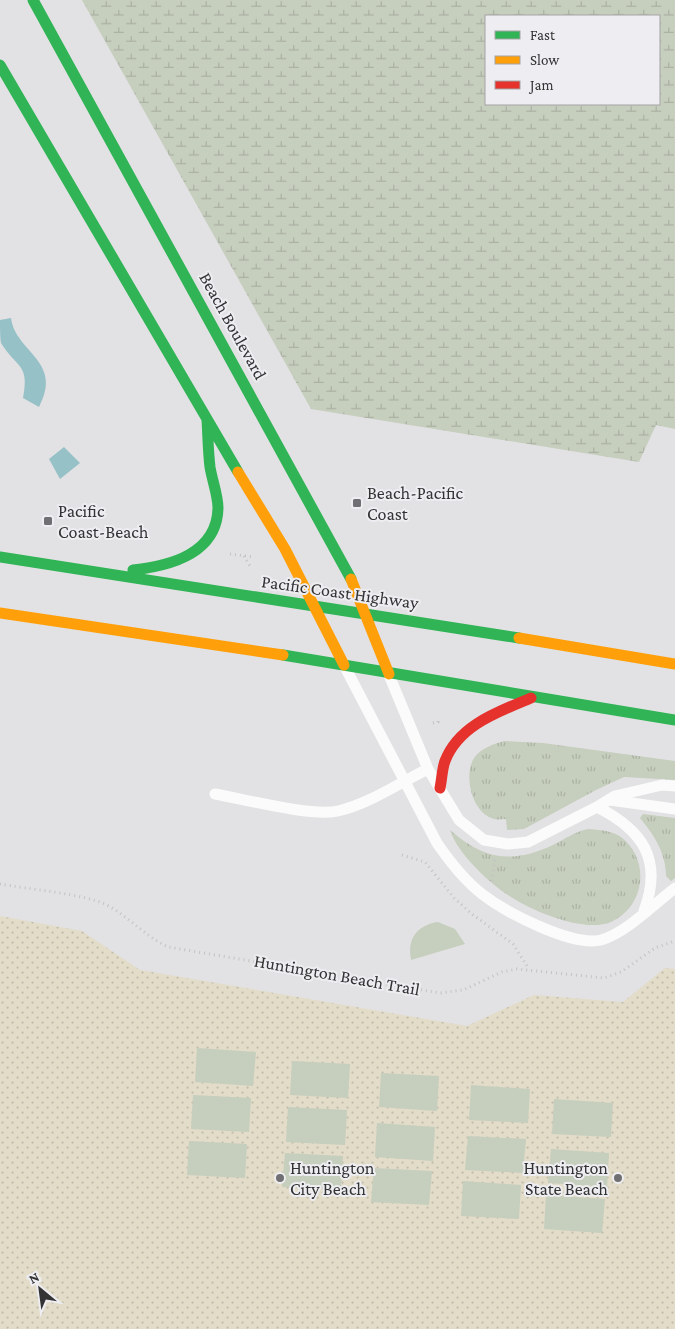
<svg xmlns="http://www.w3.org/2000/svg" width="675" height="1329" viewBox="0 0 675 1329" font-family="'Crimson Pro',serif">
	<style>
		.grass { fill: url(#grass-tufts) }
		.wetland { fill: url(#wetland-marsh); fill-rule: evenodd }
		.sand { fill: url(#sand-dots) }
		.green { fill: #c6cebd }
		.water { fill: #96c1c7 }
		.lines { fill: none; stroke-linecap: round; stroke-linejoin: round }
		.path { stroke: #c3c3c4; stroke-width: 3; stroke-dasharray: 1 4; stroke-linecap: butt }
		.lane { stroke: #fbfbfb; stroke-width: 11 }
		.fast { stroke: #30b455; stroke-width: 11 }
		.slow { stroke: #ff9f0a; stroke-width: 11 }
		.jam { stroke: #e5322d; stroke-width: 11 }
		.poi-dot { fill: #707072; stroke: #eeeef2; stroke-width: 2 }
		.labels { text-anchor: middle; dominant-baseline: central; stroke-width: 4; stroke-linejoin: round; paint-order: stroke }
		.street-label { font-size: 18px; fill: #333334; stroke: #eeeef2 }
		.poi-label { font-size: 18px; fill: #333334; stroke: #eeeef2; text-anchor: start }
	</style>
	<defs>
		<pattern id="grass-tufts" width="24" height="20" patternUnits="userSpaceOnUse" patternTransform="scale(1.25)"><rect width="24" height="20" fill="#c6cebd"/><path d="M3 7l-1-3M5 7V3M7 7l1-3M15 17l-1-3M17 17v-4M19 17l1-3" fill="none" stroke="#abb1a3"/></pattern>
		<pattern id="wetland-marsh" width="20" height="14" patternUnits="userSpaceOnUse" patternTransform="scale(1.25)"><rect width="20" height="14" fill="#c6cebd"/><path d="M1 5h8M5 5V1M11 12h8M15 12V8" fill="none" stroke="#abb1a3"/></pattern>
		<pattern id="sand-dots" width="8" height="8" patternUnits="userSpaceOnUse" patternTransform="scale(1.25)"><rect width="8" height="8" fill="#e2dcc9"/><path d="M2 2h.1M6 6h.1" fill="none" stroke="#c2bdad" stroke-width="1.8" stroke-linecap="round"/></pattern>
	</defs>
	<rect width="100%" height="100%" fill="#e2e2e4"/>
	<path class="grass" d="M504,741l39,2 132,18v19l-51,-3 -28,13 -72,39 -17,1 -1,-11c-4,0 -9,1 -12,0 -22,-6 -31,-43 -20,-61 7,-10 20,-14 30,-17z
		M643,814l32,4v60l-4,3 -5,-5c0,-23 -12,-41 -26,-58z
		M588,829c11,1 23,1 33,8 30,23 24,70 -10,85 -26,11 -77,-10 -100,-25 -20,-12 -54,-44 -61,-67 34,30 62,34 103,15 12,-6 21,-13 35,-16z"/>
	<path class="wetland" d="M82,0h593v429l-19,-4 -17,37 -328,-53zM486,16h173v88h-173z"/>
	<path class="sand" d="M0,916l82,15 58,39 327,56 67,-31 89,7 42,-34 10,1v360h-675z"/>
	<path class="green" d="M438,922l17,7 10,15 -54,16c-4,-21 6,-35 27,-38z
		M197,1048l59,4 -3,34 -58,-4z
		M292,1061l58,3 -2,34 -58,-3z
		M381,1073l58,3 -2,35 -58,-4z
		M471,1085l59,4 -2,34 -59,-3z
		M193,1095l58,3 -2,34 -58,-3z
		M554,1099l59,4 -2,34 -59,-3z
		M288,1107l59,3 -2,35 -59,-3z
		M377,1123l58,4 -2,34 -58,-4z
		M468,1136l58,3 -3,34 -58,-3z
		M189,1141l58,3 -2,34 -58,-3z
		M551,1149l58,4 -2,34 -59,-4z
		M285,1153l58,3 -2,34 -59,-3z
		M374,1168l58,3 -3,34 -58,-3z
		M463,1181l58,4 -2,34 -58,-3z
		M546,1195l59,4 -3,34 -58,-4z"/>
	<path class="water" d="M11,318c4,34 53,43 28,89l-16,-9c7,-35 -7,-30 -22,-55 -1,-6 -1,-17 -1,-23z
		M64,447l16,16 -20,16 -11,-20z"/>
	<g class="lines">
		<path class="path" d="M230,554l24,3
			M244,556l6,10
			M433,723l5,-1v-5
			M402,855l23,7 29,36 18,16 41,30 16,25
			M492,881l3,-23
			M0,884c27,5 85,10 107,21 22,12 38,31 61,42l272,46 23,-3 39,-18 15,-3 87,9 17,-6 34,-24 20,-7"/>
		<path class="lane" d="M345,667l92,176c13,19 27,37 45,51 23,18 90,53 119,46 25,-7 53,-36 74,-52
			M389,675l39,94 31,51 25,20 24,4 20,-2 69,-35 18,-11 47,-11 13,1
			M215,794c29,5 97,23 123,17 31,-7 61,-28 90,-42
			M610,800l65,9
			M597,807c46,23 66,53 47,104"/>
		<path class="fast" d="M33,0l318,579
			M0,65l238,407
			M0,557l519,81
			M133,570c37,-4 84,-16 85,-62 0,-13 -6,-28 -8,-41 -2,-16 -2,-32 -3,-47
			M283,655l392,65"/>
		<path class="slow" d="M238,472l47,77 59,116
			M351,579l38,95
			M0,613l283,42
			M519,638l156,26"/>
		<path class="jam" d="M440,788c2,-9 2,-19 5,-27 14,-36 53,-49 86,-63"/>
	</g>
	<g class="poi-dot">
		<rect x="352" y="498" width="10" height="10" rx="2.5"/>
		<rect x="43" y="516" width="10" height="10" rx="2.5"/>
		<circle cx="280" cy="1178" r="5"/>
		<circle cx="618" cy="1178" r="5"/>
	</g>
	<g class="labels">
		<g class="street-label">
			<text transform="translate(233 326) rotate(61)">Beach Boulevard</text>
			<text transform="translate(340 592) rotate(8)">Pacific Coast Highway</text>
			<text transform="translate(337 975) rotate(10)">Huntington Beach Trail</text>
		</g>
		<g class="poi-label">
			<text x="367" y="493">Beach-Pacific<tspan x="367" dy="21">Coast</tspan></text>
			<text x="58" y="511">Pacific<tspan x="58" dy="21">Coast-Beach</tspan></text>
			<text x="290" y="1168">Huntington<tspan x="290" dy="21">City Beach</tspan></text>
			<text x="608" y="1168" text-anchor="end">Huntington<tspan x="608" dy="21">State Beach</tspan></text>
		</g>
	</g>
	<rect x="485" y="15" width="175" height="90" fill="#eeeef2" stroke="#a3a3a6"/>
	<rect x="495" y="31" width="25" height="8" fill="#30b455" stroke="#a3a3a6"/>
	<text x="530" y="40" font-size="15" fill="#333334">Fast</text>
	<rect x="495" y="56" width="25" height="8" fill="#ff9f0a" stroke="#a3a3a6"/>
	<text x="530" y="65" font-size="15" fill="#333334">Slow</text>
	<rect x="495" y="81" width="25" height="8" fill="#e5322d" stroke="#a3a3a6"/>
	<text x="530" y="90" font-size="15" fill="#333334">Jam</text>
	<g transform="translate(40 1289) rotate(331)" stroke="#eeeef2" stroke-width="4" paint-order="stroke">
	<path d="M0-4L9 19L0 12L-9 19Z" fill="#333334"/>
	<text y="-8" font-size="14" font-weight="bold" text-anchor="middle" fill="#333334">N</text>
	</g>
</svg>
